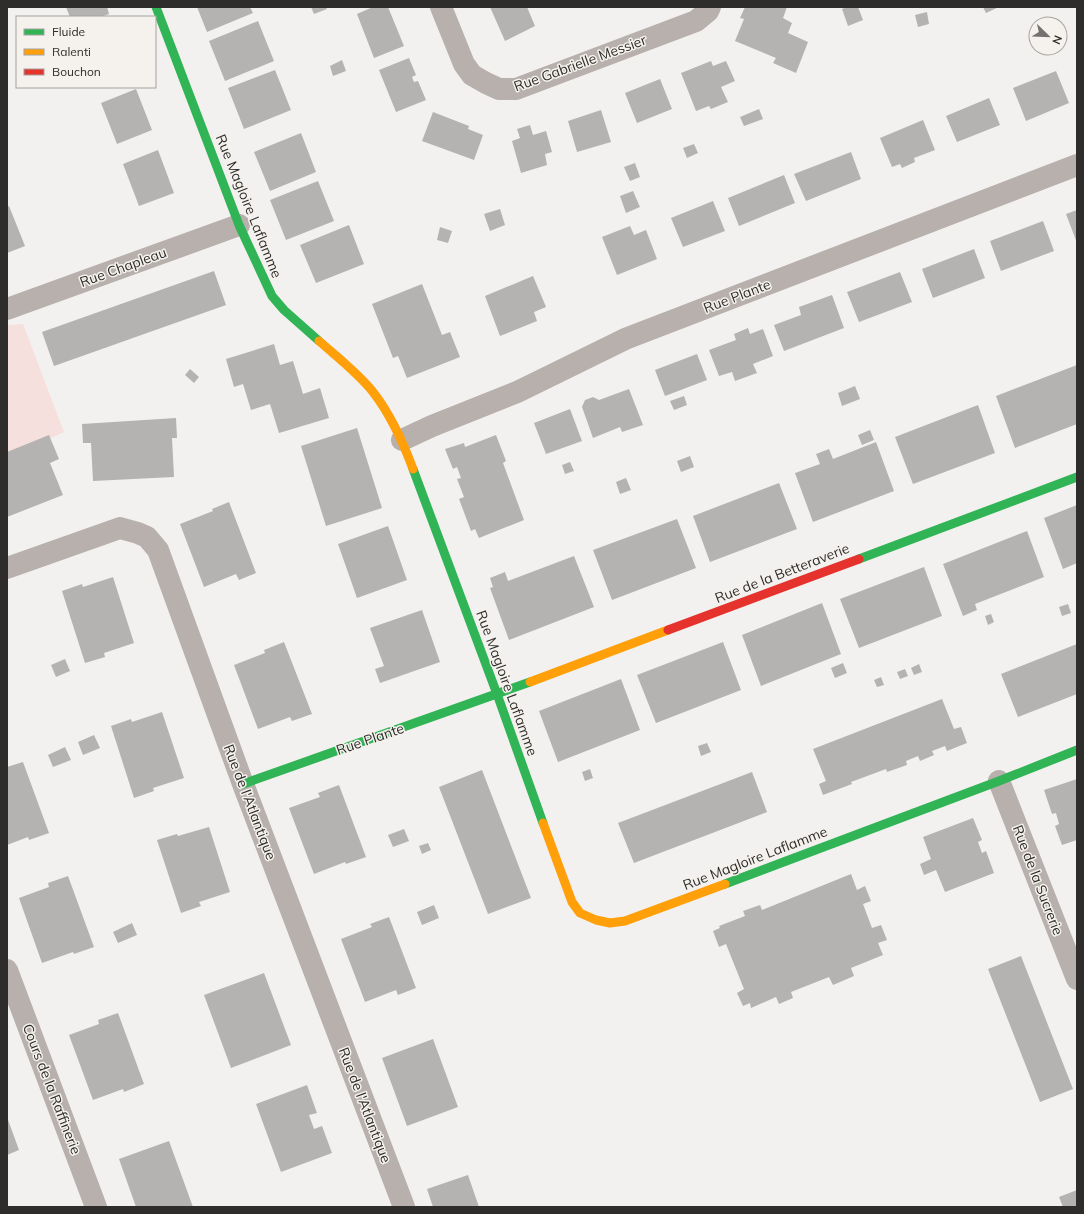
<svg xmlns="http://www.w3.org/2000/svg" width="1084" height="1214" viewBox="0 0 1084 1214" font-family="Mulish,sans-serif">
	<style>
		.green { fill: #f6e0dd }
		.building { fill: #b4b3b1 }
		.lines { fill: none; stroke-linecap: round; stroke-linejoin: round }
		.street { stroke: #b7b0ad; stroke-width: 22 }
		.fast { stroke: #30b455; stroke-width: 9 }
		.slow { stroke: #ff9f0a; stroke-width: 9 }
		.jam { stroke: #e5322d; stroke-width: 9 }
		.labels { text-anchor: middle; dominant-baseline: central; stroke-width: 3; stroke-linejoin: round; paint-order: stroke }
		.street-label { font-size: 14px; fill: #2e2d2b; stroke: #f5f1ed }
	</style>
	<rect width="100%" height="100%" fill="#f3f1ef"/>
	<path class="green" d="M23,324l41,108 -57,26v-133z"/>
	<path class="building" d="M66,7h41l2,7 -9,3h-30z
		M197,7h53l3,6 -46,19z
		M311,7h15l1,2 -13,5z
		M373,7h15l16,39 -30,12 -17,-44z
		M490,7h37l8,19 -30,15z
		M745,7h42l-4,11 9,5 -4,10 20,9 -12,31 -23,-10 3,-5 -41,-17 9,-22 -4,-1z
		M847,7h11l5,13 -15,6 -6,-17z
		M983,7h16l-13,6z
		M927,12l2,12 -11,3 -3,-12z
		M258,21l16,40 -49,20 -16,-40z
		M409,58l7,17 -4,2 2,5 4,-1 8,19 -30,12 -17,-42z
		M342,60l4,11 -13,5 -3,-10z
		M711,61l2,5 13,-5 9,20 -14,6 7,15 -17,7 -2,-3 -13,5 -15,-38z
		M275,70l16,40 -47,19 -16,-41z
		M1056,71l13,32 -43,18 -13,-33z
		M660,79l12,30 -35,14 -12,-30z
		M136,89l16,41 -35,14 -16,-41z
		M989,98l11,27 -43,17 -11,-26z
		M759,109l4,10 -19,7 -4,-9z
		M601,110l10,32 -34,10 -9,-31z
		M433,112l36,14 -1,3 15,6 -9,25 -52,-19z
		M923,120l12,30 -21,8 1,4 -13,6 -2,-4 -8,3 -12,-29z
		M530,125l3,10 13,-4 6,21 -7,2 2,11 -26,8 -9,-32 8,-3 -3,-9z
		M301,133l15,39 -46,19 -16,-39z
		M694,144l4,9 -11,5 -4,-10z
		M158,150l16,43 -35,13 -16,-42z
		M851,152l10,27 -55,22 -12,-27z
		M635,163l5,14 -10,4 -6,-14z
		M784,175l11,28 -56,23 -11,-28z
		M318,181l16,40 -48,19 -16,-40z
		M633,191l7,16 -14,6 -6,-17z
		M713,201l12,30 -42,16 -12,-29z
		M9,206l16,40 -18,7v-46z
		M500,209l5,16 -15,6 -6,-17z
		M1077,210v33l-11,-29z
		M1043,221l11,30 -53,20 -11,-30z
		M349,225l15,39 -48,19 -16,-38z
		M630,226l4,9 12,-5 11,29 -40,16 -15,-38z
		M440,227l12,4 -4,12 -11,-3z
		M974,249l11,29 -52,20 -11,-29z
		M214,271l12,34 -172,61 -12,-34z
		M900,272l12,30 -53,20 -12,-30z
		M533,276l13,31 -12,5 3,9 -37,15 -15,-40z
		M422,284l20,51 8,-3 10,25 -53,21 -9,-22 -5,2 -21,-54z
		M832,295l12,33 -60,23 -10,-26 27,-10 -2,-8z
		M748,328l2,6 13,-5 10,27 -20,8 4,9 -22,8 -3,-9 -13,4 -10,-26 27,-10 -2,-6z
		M274,344l6,21 13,-4 10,33 17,-6 9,30 -50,15 -9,-29 -19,6 -8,-26 -9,3 -8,-28z
		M697,354l10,26 -42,16 -10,-26z
		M1077,365v59l-62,24 -19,-52z
		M190,369l9,8 -5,6 -9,-8z
		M855,386l5,13 -18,7 -4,-13z
		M629,389l14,36 -21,7 -2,-5 -27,11 -11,-31 3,-7 8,-3 6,3z
		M684,396l3,9 -13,5 -4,-9z
		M978,405l17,48 -82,31 -18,-47z
		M570,409l12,32 -36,13 -12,-31z
		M176,418l1,20h-5l2,39 -81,4 -2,-38h-8l-1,-19z
		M357,428l25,80 -56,18 -25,-80z
		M870,430l4,10 -12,5 -4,-10z
		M49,435l10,24 -9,4 13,32 -56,22v-65z
		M496,435l10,26 -3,2 21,57 -45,18 -4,-9 -4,2 -12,-32 5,-2 -7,-18 4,-1 -4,-11 -4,2 -8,-20 19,-6 1,4z
		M876,442l18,49 -81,31 -18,-49 25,-9 -4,-10 13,-5 4,10z
		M690,456l4,11 -13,5 -4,-11z
		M570,462l4,9 -9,3 -3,-9z
		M626,478l5,12 -11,4 -4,-12z
		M779,483l18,46 -87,33 -17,-46z
		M229,502l27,71 -17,7 -3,-6 -32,13 -24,-63 33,-13 -1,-2z
		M1077,505v58l-14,6 -19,-51z
		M677,519l19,49 -84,32 -19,-50z
		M388,526l19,54 -50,18 -19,-54z
		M1027,531l17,46 -69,27 2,6 -14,6 -20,-52z
		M574,556l20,51 -85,33 -19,-52 3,-1 -3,-9 15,-6 3,9z
		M924,567l18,49 -83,32 -19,-49z
		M113,577l21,66 -30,10 1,4 -20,6 -23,-72 20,-7 1,3z
		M822,603l19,51 -80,32 -19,-51z
		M1068,604l3,9 -9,3 -3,-9z
		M422,610l18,52 -60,21 -5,-14 9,-3 -14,-38z
		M991,614l3,8 -6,3 -3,-9z
		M284,642l28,72 -20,7 -2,-4 -32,12 -24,-64 31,-12 -1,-3z
		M723,642l18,48 -85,33 -19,-48z
		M1077,644v50l-59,23 -17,-43z
		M65,659l5,12 -14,6 -5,-12z
		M843,663l4,10 -12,5 -4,-10z
		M919,664l3,8 -8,3 -3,-7z
		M905,669l3,7 -8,3 -3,-7z
		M881,677l3,8 -7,2 -3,-7z
		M621,679l19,51 -82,32 -19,-51z
		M942,699l12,30 7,-2 6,16 -20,8 -2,-5 -13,5 2,4 -14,6 -2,-5 -12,5 1,4 -20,7 -1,-3 -35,13 1,2 -29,11 -4,-11 7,-3 -13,-32z
		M162,712l22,66 -31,10 1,3 -20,7 -23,-72 20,-7 1,3z
		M94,735l6,13 -17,7 -5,-13z
		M707,743l4,9 -10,4 -3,-10z
		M65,747l6,13 -18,7 -5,-12z
		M23,762l26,71 -20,7 -1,-3 -21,8v-78z
		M590,769l3,9 -8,3 -3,-9z
		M482,770l49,128 -43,16 -49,-127z
		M752,772l15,40 -133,51 -16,-40z
		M1077,779v61l-15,5 -7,-19 4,-2 -3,-11 -4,1 -8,-24z
		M339,785l27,72 -20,7 -1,-2 -31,12 -25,-66 31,-11 -2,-4z
		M973,818l9,22 -4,2 4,11 4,-2 8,22 -49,19 -9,-22 -12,5 -4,-11 11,-5 -8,-22z
		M209,827l21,65 -31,10 2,4 -20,7 -24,-73 20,-6 1,2z
		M404,829l5,12 -16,6 -5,-12z
		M428,843l3,7 -9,4 -3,-8z
		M851,874l6,16 8,-4 6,15 -8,3 9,24 9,-3 6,15 -9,3 5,12 -32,13 3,8 -21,9 -4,-8 -38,15 2,6 -14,6 -3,-7 -25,11 -1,-5 -7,3 -6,-13 7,-4 -18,-45 -7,3 -6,-16 7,-3 -1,-2 26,-10 -2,-5 17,-6 2,5z
		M68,876l26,71 -20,7 -1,-2 -31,11 -23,-65 30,-11 -1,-4z
		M434,905l5,13 -17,7 -5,-13z
		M389,917l27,71 -18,7 -2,-5 -31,12 -24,-63 31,-12 -2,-3z
		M132,923l5,12 -19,8 -5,-11z
		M1021,956l52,133 -33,13 -52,-133z
		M264,973l27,72 -60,23 -27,-73z
		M118,1013l26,71 -20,8 -1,-3 -30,11 -24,-65 30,-11 -1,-4z
		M433,1039l25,68 -51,19 -25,-68z
		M307,1085l10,28 -8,2 5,14 8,-3 10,27 -51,19 -25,-68z
		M7,1117l12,33 -12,5z
		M169,1141l24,66h-57l-17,-48z
		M468,1175l11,32h-46l-6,-18z
		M1077,1190v17h-14l-4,-10z"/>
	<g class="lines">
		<path class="street" d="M441,7l23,57 8,11 14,8 13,6h17l180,-68 12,-10 2,-4
			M7,309l232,-84
			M402,440l30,-14 85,-34 108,-53 452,-174
			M7,568l113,-40 18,5 9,4 11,13 85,234 161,423
			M999,781l78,198
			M7,970l89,237"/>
		<path class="fast" d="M156,7l83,218 33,71 12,14 35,31
			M413,469l84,225 46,129
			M859,559l218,-82
			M243,784l287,-102
			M725,884l274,-103 78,-31"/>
		<path class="slow" d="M319,341c17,15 40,33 54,51 18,23 30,50 40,77
			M530,682l138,-52
			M543,823l29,79 8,11 16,7 14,3 15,-2 100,-37"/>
		<path class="jam" d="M668,630l191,-71"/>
	</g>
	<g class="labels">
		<g class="street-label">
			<text transform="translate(580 63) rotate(-20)">Rue Gabrielle Messier</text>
			<text transform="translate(249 206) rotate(68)">Rue Magloire Laflamme</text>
			<text transform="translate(123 267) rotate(-20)">Rue Chapleau</text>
			<text transform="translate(737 296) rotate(-21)">Rue Plante</text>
			<text transform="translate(782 573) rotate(-21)">Rue de la Betteraverie</text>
			<text transform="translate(507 683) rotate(70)">Rue Magloire Laflamme</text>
			<text transform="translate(370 739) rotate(-19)">Rue Plante</text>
			<text transform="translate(250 802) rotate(69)">Rue de l'Atlantique</text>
			<text transform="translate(755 858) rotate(-21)">Rue Magloire Laflamme</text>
			<text transform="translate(1038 880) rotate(69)">Rue de la Sucrerie</text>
			<text transform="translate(52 1089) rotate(69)">Cours de la Raffinerie</text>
			<text transform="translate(365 1105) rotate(69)">Rue de l'Atlantique</text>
		</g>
	</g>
	<rect width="1084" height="1214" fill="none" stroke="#2e2d2b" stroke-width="16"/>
	<rect x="16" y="16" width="140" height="72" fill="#f5f1ed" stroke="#a5a39f"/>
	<rect x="24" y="29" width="20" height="6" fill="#30b455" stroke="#a5a39f"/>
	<text x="52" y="36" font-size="12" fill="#2e2d2b">Fluide</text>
	<rect x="24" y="49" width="20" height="6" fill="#ff9f0a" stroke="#a5a39f"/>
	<text x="52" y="56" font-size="12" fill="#2e2d2b">Ralenti</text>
	<rect x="24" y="69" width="20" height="6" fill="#e5322d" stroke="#a5a39f"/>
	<text x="52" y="76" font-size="12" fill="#2e2d2b">Bouchon</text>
	<g transform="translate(1048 36) rotate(113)"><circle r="19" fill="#f5f1ed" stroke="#a5a39f"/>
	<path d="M0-3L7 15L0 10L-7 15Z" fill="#737270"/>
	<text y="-6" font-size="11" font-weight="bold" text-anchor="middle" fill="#2e2d2b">N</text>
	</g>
</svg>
